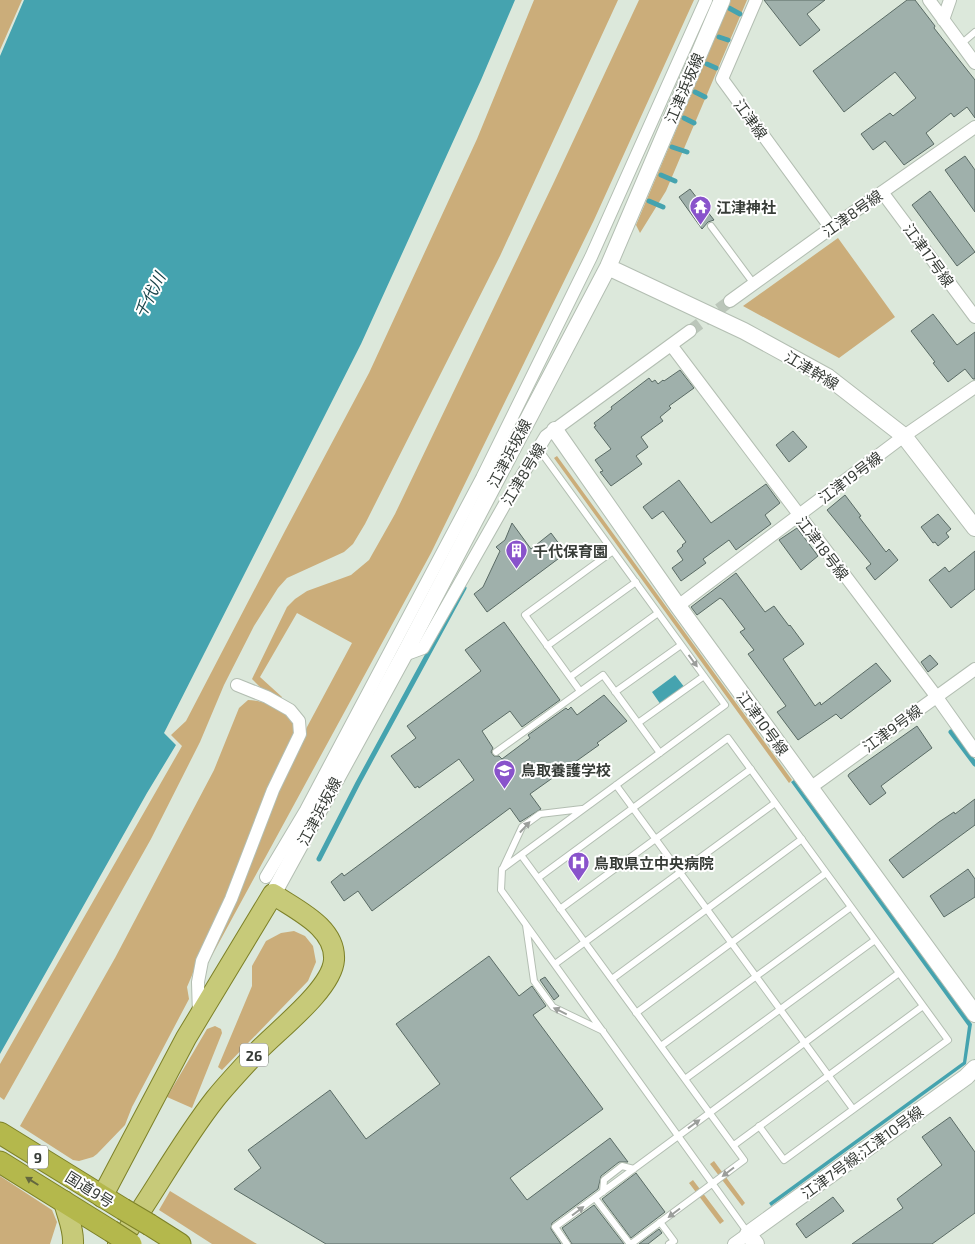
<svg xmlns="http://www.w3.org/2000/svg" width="975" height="1244" viewBox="0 0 975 1244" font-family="'Exo 2','Noto Sans JP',sans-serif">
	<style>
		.green { fill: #cbad7a }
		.water { fill: #45a3af }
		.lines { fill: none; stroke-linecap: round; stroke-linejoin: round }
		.stream { stroke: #45a3af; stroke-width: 5 }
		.building { fill: #9fb0ab; stroke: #5a6b65 }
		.minor-tunnel { stroke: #bbc6ba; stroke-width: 12; stroke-dasharray: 12 6; stroke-linecap: butt }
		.service-casing { stroke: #b3beb2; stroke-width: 8 }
		.minor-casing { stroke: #b3beb2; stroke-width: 14 }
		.tertiary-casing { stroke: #b3beb2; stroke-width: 18 }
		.primary-casing { stroke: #7d8128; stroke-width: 22 }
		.trunk-casing { stroke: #7d8128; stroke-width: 23 }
		.service { stroke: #fff; stroke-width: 6 }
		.minor { stroke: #fff; stroke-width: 12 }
		.tertiary { stroke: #fff; stroke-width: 16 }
		.primary { stroke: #c7ca79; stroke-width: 20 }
		.trunk { stroke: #b4b84c; stroke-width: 21 }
		.trunk-bridge-casing { stroke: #7d8128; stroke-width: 23; stroke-linecap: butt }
		.trunk-bridge { stroke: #b4b84c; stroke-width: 21 }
		.oneway { fill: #9b9e9b }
		.oneway2 { fill: #63673e }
		.labels { text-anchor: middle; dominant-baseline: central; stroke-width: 4; stroke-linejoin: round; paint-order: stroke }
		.shield { fill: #fff; stroke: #737673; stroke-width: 1 }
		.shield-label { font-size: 14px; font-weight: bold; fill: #373c37 }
		.street-label { font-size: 15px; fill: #373c37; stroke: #fff }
		.poi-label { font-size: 15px; font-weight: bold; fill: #373c37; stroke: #fff; text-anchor: start }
		.water-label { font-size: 16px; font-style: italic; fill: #174248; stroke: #fff }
	</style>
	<rect width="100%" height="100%" fill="#dce8db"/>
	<path class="green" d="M0,0h22l-22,50z
		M534,0h84l-118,256 -135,268 -12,20 -9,8 -57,26 -9,10 -24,38 -30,59 -24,57 -49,97 -147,261 -4,-3v-33l182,-318 -11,-11 15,-14 100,-192 83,-156 108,-234z
		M639,0h55l-100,220 -163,333 -228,419 57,-137 47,-108 45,-84 -55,-30 -37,64 22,20 -1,3 -18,-10 -11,-11 35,-72 8,-8 12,-8 44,-16 18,-15 26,-46 159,-332z
		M731,0h16l-81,191 -26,42 -4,-8z
		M838,238l57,79 -56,41 -96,-52z
		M557,456l235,324 -3,3 -235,-325z
		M248,700c18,1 46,9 48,31l-109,256 2,12 -57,108 -7,18 -28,29 -4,3 -14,4 -6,-1 -53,-34 95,-168 99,-188 25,-62z
		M294,931l11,5 8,10 3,16 -8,19 -86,89 -4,-3 34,-81v-20l14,-25 15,-8z
		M215,1026l6,3 1,4 -30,75 -25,-11 40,-68z
		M714,1161l31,42 -3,3 -32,-42z
		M0,1176l52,34 5,12 -7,22h-50z
		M693,1180l31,41 -4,3 -31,-41z
		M170,1191l87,53h-45l-53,-34z"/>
	<path class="water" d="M24,0h491l-34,80 -120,264 -197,389 12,12 -29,48 -147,261v-998z
		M675,675l10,13 -24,17 -9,-13z
		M794,780l178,244 -6,40 -195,142 -2,-3 194,-141 5,-36 -177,-244z"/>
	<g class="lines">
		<path class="stream" d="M729,8l11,6
			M719,37l9,3
			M707,64l9,4
			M695,92l10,5
			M684,118l10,5
			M672,147l15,5
			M661,175l14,6
			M649,201l14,6
			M951,732l24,32
			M319,859l39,-76 106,-195"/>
	</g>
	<path class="building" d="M764,0h61l-18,14 13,16 -20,16z
		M907,0h8l20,26 -1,2 41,52v38l-8,-11 -13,10 -3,-4 -25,20 8,11 -30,21 -19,-24 -12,9 -12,-16 29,-21 3,3 23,-18 -21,-26 -51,40 -31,-41z
		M965,156l10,14v42l-30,-42z
		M690,189l24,31 -6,2 -6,7 -23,-32z
		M930,191l45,61 -18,14 -45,-61z
		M933,314l24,31 18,-13v47h-2l-8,-10 -17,13 -15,-19 2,-1 -24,-31z
		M680,370l14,18 -25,18 2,2 -11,9 3,4 -22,16 7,10 -12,9 6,8 -31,22 -11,-14 3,-1 -8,-11 16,-11 -17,-22 2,-1 -2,-3 18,-14 -1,-2 38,-29 3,4 3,-2 3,4 5,-4 1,1z
		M793,431l14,16 -18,15 -13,-17z
		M679,480l32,43 55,-39 14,19 -15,12 6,9 -35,26 -7,-10 -26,19 3,4 -25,18 -9,-13 11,-8 -6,-9 6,-5 -1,-1 4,-3 -23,-31 -11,8 -9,-12z
		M845,495l16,21 -2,1 27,35 3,-3 9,11 -23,20 -9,-12 5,-4 -44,-54z
		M938,514l13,15 -5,4 3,4 -11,9 -3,-4 -2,1 -12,-16z
		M512,523l19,26 20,-16 15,20 -79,59 -13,-18 9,-7 17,-36 -4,-4 9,-7z
		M797,528l21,28 -17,14 -22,-30z
		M975,551v38l-24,19 -22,-28 16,-13 4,5z
		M736,573l29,39 9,-6 15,20 1,-1 14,19 -21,15 32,47 5,-4 1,3 55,-42 15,18 -50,38 -5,-5 -38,26 -21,-28 9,-6 -38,-52 6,-4 -14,-18 5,-3 -22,-29 -3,-2 -23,17 -6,-8z
		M504,622l56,78 -38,27 -12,-16 -28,20 11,17 -2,4 3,4h5l3,3 28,-21 -2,-3 38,-27 2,2 3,-3 6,8 27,-20 23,26 -30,22 2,2 -69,49 11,15 -21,13 -10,-14 -138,103 -14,-20 -14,10 -13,-19 11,-9 2,3 130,-96 -15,-21 -40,29 -1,-2 -3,2 -24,-32 25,-18 -9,-12 74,-55 -16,-21z
		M930,655l8,9 -10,8 -7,-10z
		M917,726l15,22 -51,38 5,7 -16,12 -22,-29 1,-2z
		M975,799v26l-72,53 -14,-18 50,-38 15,-10 1,2z
		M968,869l7,10v18l-31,20 -14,-21z
		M489,956l30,40 13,-10 14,20 -13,9 70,94 -93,69 17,22 83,-62 18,24h-9l-18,14 -3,13 -46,34 -1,6 10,15h-235l-92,-55 27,-21 -13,-18 82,-60 36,49 74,-55 -44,-60z
		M545,977l14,19 -5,4 -14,-20z
		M950,1117l25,35v61l-43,31h-80l51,-36 -6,-9 45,-34 -20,-28z
		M636,1173l29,39 -34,26 -29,-39z
		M833,1197l11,14 -38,27 -10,-14z
		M594,1205l30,39h-52l-10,-16z
		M659,1229l3,4 -14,11h-9z"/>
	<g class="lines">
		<path class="minor-tunnel" d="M690,331l40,-30"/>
		<defs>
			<path id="service" d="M961,44l14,-12
				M711,226l43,58
				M538,448l187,257 -223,164 -1,21 247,343
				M547,646l89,-64
				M570,677l88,-64
				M580,691l-55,-76 88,-64
				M615,692l66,-47
				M638,723l66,-47
				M496,752l107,-77 57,78
				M616,785l237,324
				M521,855l223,305 -113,84
				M503,868l19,-41 18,-13 42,-5
				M538,878l190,-140 220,302 -164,120 -25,-34
				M560,909l191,-140
				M526,925l8,56 19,26 50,24
				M555,964l220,-161
				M612,979l190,-140
				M636,1013l190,-140
				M661,1046l190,-139
				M685,1079l190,-139
				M734,1145l189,-139
				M603,1192l1,-12 18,-14 12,3
				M595,1198l35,46
				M660,1222l14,19 -5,3
				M567,1244l-12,-17 344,-254"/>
			<path id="minor" d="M756,0l-34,79 109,149
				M929,0l46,63
				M943,20l7,-20
				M882,192l93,125
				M730,301l101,-73 144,-101
				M671,345l265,351 39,55
				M678,606l226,-170 71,-49
				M404,655l19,-7 87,-153 36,-59 144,-105
				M810,788l165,-119
				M266,877l40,-67 176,-332 109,-221 115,-257
				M199,1015l-1,-33 4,-21 29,-62 42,-109 27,-56 -1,-13 -9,-11 -23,-13 -30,-12
				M734,1244l14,-10"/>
			<path id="tertiary" d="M608,267l136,64 84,46 76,59 71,92
				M555,430l123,176 297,408
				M273,894l131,-239 204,-388 114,-267
				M756,1244l-8,-10 218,-157 9,-9"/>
			<path id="primary" d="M102,1197l84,-159 87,-144c23,16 63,33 61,66 -2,29 -56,70 -76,91 -15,16 -30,32 -43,48 -36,46 -63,98 -97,145
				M64,1201c3,15 10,27 9,43"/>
			<path id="trunk" d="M0,1133l123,76
				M0,1162l111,69
				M150,1225l30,19"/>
		</defs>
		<use href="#service" class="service-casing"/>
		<use href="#minor" class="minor-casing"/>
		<use href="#tertiary" class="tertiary-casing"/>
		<use href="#primary" class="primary-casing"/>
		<use href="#trunk" class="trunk-casing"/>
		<use href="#service" class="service"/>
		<use href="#minor" class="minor"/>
		<use href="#tertiary" class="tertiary"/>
		<use href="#primary" class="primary"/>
		<use href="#trunk" class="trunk"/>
		<defs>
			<path id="trunk-bridge" d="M123,1209l27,16
				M111,1231l20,13"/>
		</defs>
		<use href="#trunk-bridge" class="trunk-bridge-casing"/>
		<use href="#trunk-bridge" class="trunk-bridge"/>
	</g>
	<defs><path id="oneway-solid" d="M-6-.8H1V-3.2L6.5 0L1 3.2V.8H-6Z" transform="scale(1.25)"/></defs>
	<g class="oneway">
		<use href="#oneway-solid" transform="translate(693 661) rotate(54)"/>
		<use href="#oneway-solid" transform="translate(525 827) rotate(-47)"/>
		<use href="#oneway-solid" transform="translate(560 1011) rotate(-154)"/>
		<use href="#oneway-solid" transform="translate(694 1124) rotate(-36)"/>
		<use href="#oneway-solid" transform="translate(728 1172) rotate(143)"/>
		<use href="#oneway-solid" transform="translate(578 1211) rotate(-37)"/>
		<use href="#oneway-solid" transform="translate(674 1213) rotate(143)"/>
	</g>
	<use class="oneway2" href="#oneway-solid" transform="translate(32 1181) rotate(-148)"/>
	<defs>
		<symbol id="temple-pin" viewBox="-11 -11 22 30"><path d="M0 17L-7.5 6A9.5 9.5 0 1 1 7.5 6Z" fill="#8953cb" stroke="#fff"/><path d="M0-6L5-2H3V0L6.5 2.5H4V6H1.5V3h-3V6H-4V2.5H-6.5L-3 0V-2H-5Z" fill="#fff"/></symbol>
		<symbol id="building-pin" viewBox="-11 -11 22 30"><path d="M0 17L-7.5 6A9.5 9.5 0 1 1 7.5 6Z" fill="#8953cb" stroke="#fff"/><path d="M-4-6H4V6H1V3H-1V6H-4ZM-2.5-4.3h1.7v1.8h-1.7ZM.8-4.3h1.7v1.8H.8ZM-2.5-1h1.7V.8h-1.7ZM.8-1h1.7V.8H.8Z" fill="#fff"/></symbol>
		<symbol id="school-pin" viewBox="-11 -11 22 30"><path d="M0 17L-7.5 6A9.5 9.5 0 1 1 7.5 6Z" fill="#8953cb" stroke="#fff"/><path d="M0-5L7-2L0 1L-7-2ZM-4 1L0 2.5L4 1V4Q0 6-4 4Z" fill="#fff"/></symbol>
		<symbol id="hospital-pin" viewBox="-11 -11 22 30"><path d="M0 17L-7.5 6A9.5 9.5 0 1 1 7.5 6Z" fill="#8953cb" stroke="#fff"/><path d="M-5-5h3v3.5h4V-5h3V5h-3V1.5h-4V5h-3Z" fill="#fff"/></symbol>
	</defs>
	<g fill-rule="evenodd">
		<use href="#temple-pin" x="688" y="194" width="25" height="34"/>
		<use href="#building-pin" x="504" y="538" width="25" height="34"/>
		<use href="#school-pin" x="492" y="758" width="25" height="34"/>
		<use href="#hospital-pin" x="566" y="850" width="25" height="34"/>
	</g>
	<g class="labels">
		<g class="shield">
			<rect x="240" y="1043.5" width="28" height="23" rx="4"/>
			<rect x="28" y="1145.5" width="20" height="23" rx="4"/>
		</g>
		<g class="shield-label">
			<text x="254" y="1055">26</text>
			<text x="38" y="1157">9</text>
		</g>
		<g class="street-label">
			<text transform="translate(684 88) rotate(-67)">江津浜坂線</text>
			<text transform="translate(751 119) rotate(54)">江津線</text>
			<text transform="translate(852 213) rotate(-35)">江津8号線</text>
			<text transform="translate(929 255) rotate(54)">江津17号線</text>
			<text transform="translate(812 370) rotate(31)">江津幹線</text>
			<text transform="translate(509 453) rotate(-62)">江津浜坂線</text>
			<text transform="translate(523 474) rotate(-59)">江津8号線</text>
			<text transform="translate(850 477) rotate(-37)">江津19号線</text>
			<text transform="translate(823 548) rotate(53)">江津18号線</text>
			<text transform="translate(763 723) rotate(54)">江津10号線</text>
			<text transform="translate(892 728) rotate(-36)">江津9号線</text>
			<text transform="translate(319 811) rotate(-62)">江津浜坂線</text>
			<text transform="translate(862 1152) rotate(-36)">江津7号線;江津10号線</text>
			<text transform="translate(90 1189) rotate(32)">国道9号</text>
		</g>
		<g class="poi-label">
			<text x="716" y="207">江津神社</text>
			<text x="533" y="551">千代保育園</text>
			<text x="521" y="770">鳥取養護学校</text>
			<text x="594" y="863">鳥取県立中央病院</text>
		</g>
		<g class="water-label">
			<text transform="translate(149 295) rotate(-63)">千代川</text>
		</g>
	</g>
</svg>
